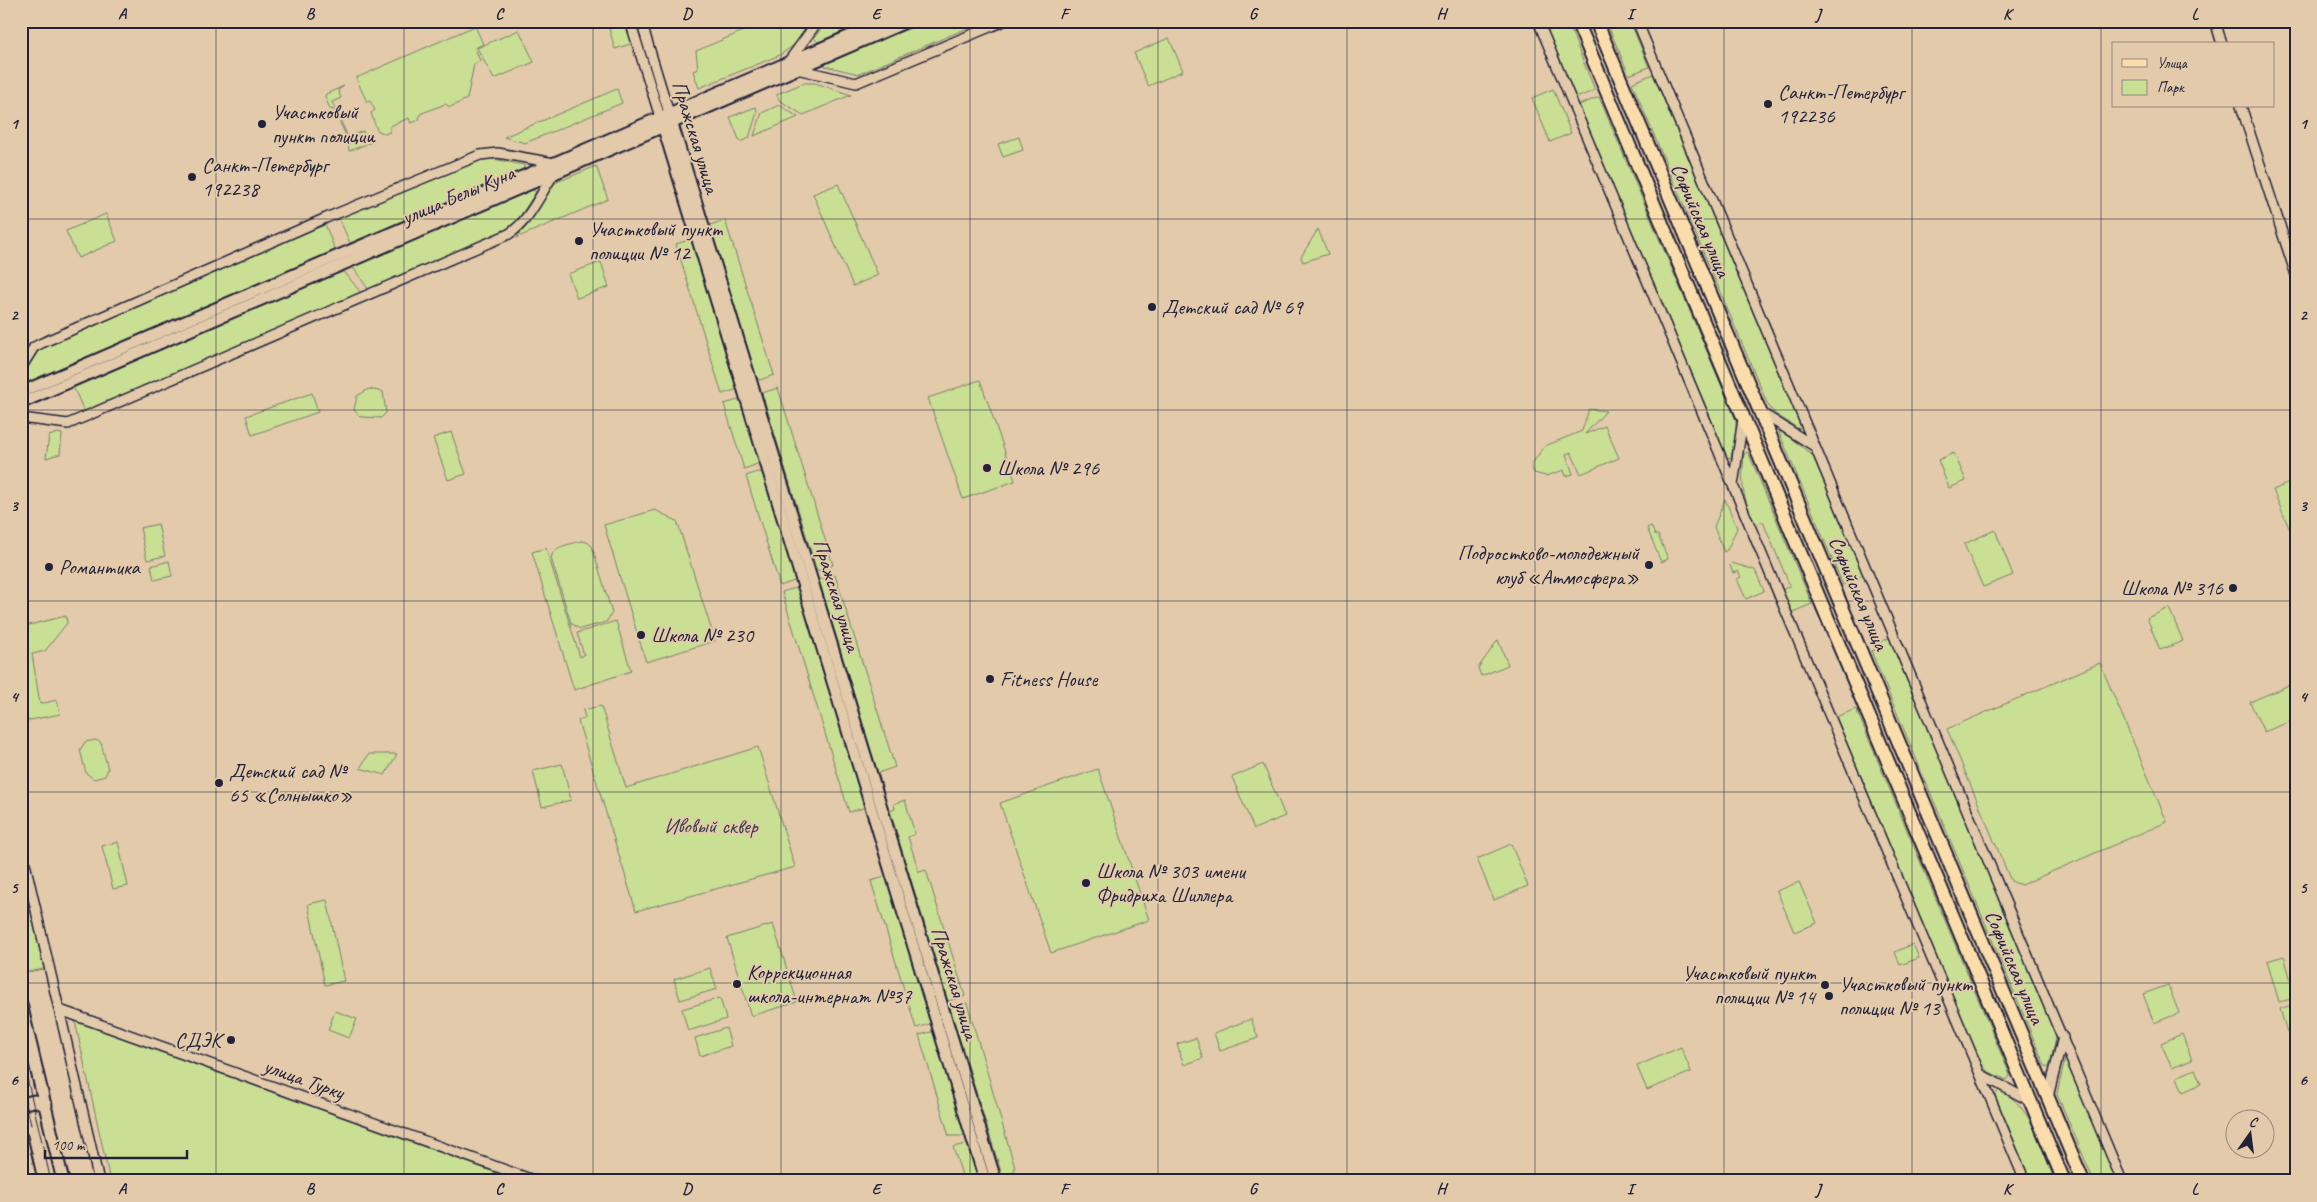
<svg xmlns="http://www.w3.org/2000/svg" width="2317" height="1202" viewBox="0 0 2317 1202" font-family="Caveat,sans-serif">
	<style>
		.green { fill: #c9df94; stroke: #768068 }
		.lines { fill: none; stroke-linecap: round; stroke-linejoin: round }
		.minor-casing { stroke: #22223b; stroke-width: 12 }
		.tertiary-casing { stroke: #22223b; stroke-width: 14 }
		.secondary-casing { stroke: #22223b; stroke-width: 15 }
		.primary-casing { stroke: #22223b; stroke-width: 16 }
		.minor { stroke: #e3caab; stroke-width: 9 }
		.tertiary { stroke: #e3caab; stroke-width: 10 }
		.secondary { stroke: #e3caab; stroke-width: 11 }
		.primary { stroke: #faddab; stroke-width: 12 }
		.tram { stroke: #22223b; stroke-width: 1 }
		.grid { fill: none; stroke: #22223b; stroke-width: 1; stroke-opacity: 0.55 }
		.poi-dot { fill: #22223b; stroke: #e3caab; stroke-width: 2 }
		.labels { text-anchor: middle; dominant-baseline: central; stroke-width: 4; stroke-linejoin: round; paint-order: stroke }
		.poi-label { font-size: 21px; fill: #22223b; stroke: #e3caab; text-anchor: start }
		.street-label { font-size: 21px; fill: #22223b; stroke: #e3caab }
		.park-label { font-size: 21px; fill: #3b3e48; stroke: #e3caab }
		.neatline { fill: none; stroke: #22223b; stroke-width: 2 }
		.grid-label { font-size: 16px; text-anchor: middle; font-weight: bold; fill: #22223b }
	</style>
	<rect width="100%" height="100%" fill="#e3caab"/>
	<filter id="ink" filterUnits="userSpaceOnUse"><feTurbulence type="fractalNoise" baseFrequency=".02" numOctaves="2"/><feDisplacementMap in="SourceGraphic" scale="10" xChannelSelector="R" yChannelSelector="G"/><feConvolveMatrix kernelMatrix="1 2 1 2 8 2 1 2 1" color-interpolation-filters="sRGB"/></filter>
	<g filter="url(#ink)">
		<path class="green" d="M607,21h19l7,22 -18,6z
			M767,21h47l-20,24 -14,10 -81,33 -6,-17 5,-2 -2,-18z
			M827,21h39l-48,21 -4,-4z
			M924,21h60l-125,53 -34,-8 2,-3z
			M1544,21h23l28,69 -19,8z
			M1606,21h24l19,46 -20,8z
			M475,26l8,18 -8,4 5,13 -6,3 -7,35 -17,8 -5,-3 -25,10 -1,6 -8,3 -2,-5 -19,8v6l-5,2 -8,-4 -6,-17 4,-3 -5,-9 -3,1 -11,-24z
			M519,30l15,32 -40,17 -17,-31z
			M1169,38l14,33 -35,15 -14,-33z
			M1653,74l148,352 -2,3 -25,-16 -6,-8 -136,-322z
			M804,83h11l36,12 -48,20 -24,-15 -2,-6z
			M344,86l-6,4 3,8 -9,4 16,35 15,-6 2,5 6,-3 3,8 -25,10 -1,-11 -14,-30 -4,-1 -5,-12 1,-3z
			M617,89l5,14 -97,40 -21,-6z
			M1553,89l18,44 -21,9 -18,-44z
			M1599,97l137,323v12l-5,26 -4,-1 -148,-352z
			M779,105l19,12 -44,19 8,-23z
			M756,107l1,5 -8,26 -9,4 -10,-25z
			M1019,137l4,13 -20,7 -5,-13z
			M488,158l36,7v4l-174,74 -11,-25 135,-57z
			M596,166l12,33 -92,39 11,-12 28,-43z
			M838,184l40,91 -25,11 -40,-92z
			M532,189l4,3 -19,29 -9,7 -139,62 -17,-24z
			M106,214l11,27 -39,17 -12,-27z
			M725,220l49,155 -14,5 -3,-2 -47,-153z
			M325,224l10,26 -314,136c0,-15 14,-34 26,-42z
			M1318,229l10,25 -25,8 -2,-5z
			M692,239l46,150 -16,5 -46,-150z
			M601,262l8,25 -32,11 -9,-24z
			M343,270l18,23 -277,118 -11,-25z
			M980,380l35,101 -52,18 -35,-101z
			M778,388l55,177 -16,6 -55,-178z
			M369,389l14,3 3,21 -5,5 -20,-1 -7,-7 3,-14z
			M312,393l6,19 -66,23 -6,-19z
			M742,399l18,62 -5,4 -11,4 -20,-65z
			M1589,409l17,2 -21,23 20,-8 14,32 -38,16 -10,-22 -5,2 7,20 -7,2 -2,-6 -18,6 -12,-3 -3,-8 14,-19 37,-15z
			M1781,430l32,26 50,119 -20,10 -64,-153z
			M451,432l15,42 -18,6 -15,-42z
			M58,433l4,1 -2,20 -14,4 3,-22z
			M1748,452l64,152 -20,8 -10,-22 8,-4 -27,-64 -8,3c-13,-32 -14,-36 -11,-71z
			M1954,453l12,28 -17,7 -11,-28z
			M757,472l7,1 33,107 -17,6 -34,-110z
			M2296,480v64l-23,-54z
			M1725,499l12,29 -10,22 -3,2 -10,-25z
			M655,510l22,11 38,120 -69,21 -42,-137z
			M158,524l7,32 -18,4 -7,-32z
			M1651,526l4,9h3l10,24 -7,3 -14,-34z
			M1995,530l18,45 -30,12 -19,-43z
			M581,541l6,1 5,4 20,67 -6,9 -26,7 -9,-6 -20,-65c3,-13 18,-13 30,-17z
			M546,548l34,109 4,-2 -7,-22 39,-12 15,50 -57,19 -42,-138z
			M169,561l3,15 -18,4 -3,-14z
			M1732,563l23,7 9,21 -18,8 -9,-20 4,-2 -3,-6 -5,2 -3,-8z
			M835,575l60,192 -17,6 -59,-193z
			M799,587l68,220 -18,5 -67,-220z
			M2169,608l14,33 -23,9 -13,-32z
			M66,616l1,7 -22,28 -13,3 8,50 17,-4 3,14 -39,8v-95z
			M1889,638l167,394v7l-7,28 -4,-1 -174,-415 4,-1 -1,-5z
			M1498,640l10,25 -27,11 -3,-8z
			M2100,663l67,159 -146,63 -10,-4 -64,-152z
			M2296,682v37l-32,13 -14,-30z
			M601,706l25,82 132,-41 37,120 -159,44 -58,-190 7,-3 -2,-8z
			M1856,709l152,361 2,6 -3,4 -20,-9 -6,-8 -145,-346z
			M96,740l5,3 7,26 -3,7 -11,3 -8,-6 -6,-23 5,-8z
			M369,754h28l-12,21 -25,-7z
			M562,764l9,36 -29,7 -9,-36z
			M1263,764l22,52 -31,13 -22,-52z
			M1098,769l51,151 -98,33 -51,-150z
			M905,800l10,34 -7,3 11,35 7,-2 39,126 -17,5 -58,-190 5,-2 -1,-5z
			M118,842l10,44 -15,3 -11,-43z
			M1511,844l17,42 -34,14 -17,-41z
			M21,870l23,99 -22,4 -1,-31h3l-3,-20z
			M888,876l45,147 -17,5 -45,-147z
			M1799,882l18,41 -23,9 -17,-41z
			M327,900l17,81 -19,4 -17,-81z
			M773,924l24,78 -46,14 -24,-78z
			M1913,944l6,14 -19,7 -5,-13z
			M2284,956l12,42 -17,4 -12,-41z
			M710,968l7,21 -37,11 -6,-21z
			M2168,985l11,28 -25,10 -11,-29z
			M720,998l6,21 -38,12 -6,-22z
			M967,1003l48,165 -1,4 -12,3 -52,-167z
			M2294,1004l2,26 -9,2 -7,-23z
			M335,1011l22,8 -8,19 -21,-8z
			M1251,1019l7,19 -38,13 -6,-18z
			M75,1021l18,6 428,154h-411z
			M726,1028l5,18 -31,10 -5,-18z
			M935,1031l32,105h-18l-30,-101z
			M2182,1034l10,26 -20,8 -11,-25z
			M1196,1038l7,20 -19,7 -7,-21z
			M1681,1047l10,25 -44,18 -10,-24z
			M2065,1059l2,2 50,120h-23l-37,-87z
			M2195,1069l6,15 -18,8 -6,-15z
			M1999,1090c34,16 42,59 56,91h-24l-36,-86z
			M970,1143l11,38h-17l-11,-34z"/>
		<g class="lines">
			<defs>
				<path id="minor" d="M630,21l30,96
					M641,21l28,92
					M1538,21l487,1160
					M1637,21l485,1160
					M2215,21l7,23
					M789,61l29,-40
					M797,69l59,14 148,-62
					M2241,106l55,169
					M21,368l13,-21 8,-4 284,-125 154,-63 18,-2 56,10
					M1760,412l54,34
					M21,418l47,6 441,-190c20,-13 31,-39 44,-59
					M1733,485l10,-66
					M21,846l78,335
					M60,1010l476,171
					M1980,1074l50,27
					M2048,1097l15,-60"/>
				<path id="tertiary" d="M669,113l327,1068
					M660,117l325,1064
					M21,392l863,-371
					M21,403l888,-382"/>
				<path id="secondary" d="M21,1004l42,177
					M21,1104l13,-3 12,4
					M21,1137l10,44"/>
				<path id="primary" d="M1577,21l487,1160
					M1596,21l487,1160"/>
			</defs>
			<use href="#minor" class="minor-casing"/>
			<use href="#tertiary" class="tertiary-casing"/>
			<use href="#secondary" class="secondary-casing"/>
			<use href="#primary" class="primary-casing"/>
			<use href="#minor" class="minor"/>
			<use href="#tertiary" class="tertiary"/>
			<use href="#secondary" class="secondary"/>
			<use href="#primary" class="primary"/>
			<path class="tram" d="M21,1052l30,129
				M22,1086l9,39"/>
		</g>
	</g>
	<path class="grid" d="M216,21v1160M404,21v1160M593,21v1160M781,21v1160M970,21v1160M1158,21v1160M1347,21v1160M1535,21v1160M1724,21v1160M1912,21v1160M2101,21v1160M21,219h2275M21,410h2275M21,601h2275M21,792h2275M21,983h2275"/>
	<g class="poi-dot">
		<circle cx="1768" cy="104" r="5"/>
		<circle cx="262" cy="124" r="5"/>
		<circle cx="192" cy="177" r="5"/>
		<circle cx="579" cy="241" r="5"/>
		<circle cx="1152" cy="307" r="5"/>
		<circle cx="987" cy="468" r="5"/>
		<circle cx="1649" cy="565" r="5"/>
		<circle cx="49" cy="567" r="5"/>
		<circle cx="2233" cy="588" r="5"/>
		<circle cx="641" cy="635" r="5"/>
		<circle cx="990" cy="679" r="5"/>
		<circle cx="219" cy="783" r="5"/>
		<circle cx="1086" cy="883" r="5"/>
		<circle cx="737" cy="984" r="5"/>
		<circle cx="1825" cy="985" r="5"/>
		<circle cx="1829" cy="996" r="5"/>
		<circle cx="231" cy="1040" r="5"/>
	</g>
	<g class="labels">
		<g class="poi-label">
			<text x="1778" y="92">Санкт-Петербург<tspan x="1778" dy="24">192236</tspan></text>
			<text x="272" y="112">Участковый<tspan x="272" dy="24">пункт полиции</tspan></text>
			<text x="202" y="165">Санкт-Петербург<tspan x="202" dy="24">192238</tspan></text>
			<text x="589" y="229">Участковый пункт<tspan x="589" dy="24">полиции № 12</tspan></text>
			<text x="1162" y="307">Детский сад № 69</text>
			<text x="997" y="468">Школа № 296</text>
			<text x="1639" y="553" text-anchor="end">Подростково-молодежный<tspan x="1639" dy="24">клуб «Атмосфера»</tspan></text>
			<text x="59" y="567">Романтика</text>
			<text x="2223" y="588" text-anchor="end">Школа № 316</text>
			<text x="651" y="635">Школа № 230</text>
			<text x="1000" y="679">Fitness House</text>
			<text x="229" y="771">Детский сад №<tspan x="229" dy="24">65 «Солнышко»</tspan></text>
			<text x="1096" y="871">Школа № 303 имени<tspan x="1096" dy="24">Фридриха Шиллера</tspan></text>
			<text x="747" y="972">Коррекционная<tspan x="747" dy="24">школа-интернат №37</tspan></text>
			<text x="1815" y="973" text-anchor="end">Участковый пункт<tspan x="1815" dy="24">полиции № 14</tspan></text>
			<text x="1839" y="984">Участковый пункт<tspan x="1839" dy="24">полиции № 13</tspan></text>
			<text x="221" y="1040" text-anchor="end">СДЭК</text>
		</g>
		<g class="street-label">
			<text transform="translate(696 137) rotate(73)">Пражская улица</text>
			<text transform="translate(458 195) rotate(-23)">улица Белы Куна</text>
			<text transform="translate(1701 220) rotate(67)">Софийская улица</text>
			<text transform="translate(1859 593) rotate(67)">Софийская улица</text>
			<text transform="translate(837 595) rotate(73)">Пражская улица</text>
			<text transform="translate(2015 967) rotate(67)">Софийская улица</text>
			<text transform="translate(955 983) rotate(73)">Пражская улица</text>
			<text transform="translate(304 1079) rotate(20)">улица Турку</text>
		</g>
		<g class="park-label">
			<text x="711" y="826">Ивовый сквер</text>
		</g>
	</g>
	<rect width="2317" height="1202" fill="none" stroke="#e3caab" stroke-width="55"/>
	<rect x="2112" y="42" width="162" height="65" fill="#e3caab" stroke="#96877e"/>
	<rect x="2122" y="59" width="25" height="8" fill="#faddab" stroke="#96877e"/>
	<text x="2157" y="68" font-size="15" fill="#22223b">Улица</text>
	<rect x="2122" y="80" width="25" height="15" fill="#c9df94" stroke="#96877e"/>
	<text x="2157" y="92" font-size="15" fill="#22223b">Парк</text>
	<g transform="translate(2250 1134) rotate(14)"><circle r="24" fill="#e3caab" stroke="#96877e"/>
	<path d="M0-4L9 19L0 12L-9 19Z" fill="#22223b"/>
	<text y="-8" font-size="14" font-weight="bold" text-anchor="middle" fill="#22223b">С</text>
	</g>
	<path d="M45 1150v8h142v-8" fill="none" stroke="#22223b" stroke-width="2.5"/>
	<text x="52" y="1150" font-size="15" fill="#22223b" stroke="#e3caab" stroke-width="4" paint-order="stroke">100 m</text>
	<rect x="28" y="28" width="2262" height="1146" class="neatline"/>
	<g class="grid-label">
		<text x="122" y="19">A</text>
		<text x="310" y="19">B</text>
		<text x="499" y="19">C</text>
		<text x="687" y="19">D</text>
		<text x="876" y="19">E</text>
		<text x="1064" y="19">F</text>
		<text x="1253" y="19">G</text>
		<text x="1441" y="19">H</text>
		<text x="1630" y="19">I</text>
		<text x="1818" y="19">J</text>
		<text x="2007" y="19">K</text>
		<text x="2195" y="19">L</text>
		<text x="14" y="129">1</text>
		<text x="2303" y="129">1</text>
		<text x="14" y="320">2</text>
		<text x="2303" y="320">2</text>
		<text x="14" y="511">3</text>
		<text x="2303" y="511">3</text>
		<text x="14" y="702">4</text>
		<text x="2303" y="702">4</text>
		<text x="14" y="893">5</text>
		<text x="2303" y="893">5</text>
		<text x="14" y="1085">6</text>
		<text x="2303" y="1085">6</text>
		<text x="122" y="1194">A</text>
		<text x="310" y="1194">B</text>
		<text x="499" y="1194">C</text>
		<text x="687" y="1194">D</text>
		<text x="876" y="1194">E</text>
		<text x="1064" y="1194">F</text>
		<text x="1253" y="1194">G</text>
		<text x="1441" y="1194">H</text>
		<text x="1630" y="1194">I</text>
		<text x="1818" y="1194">J</text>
		<text x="2007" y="1194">K</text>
		<text x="2195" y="1194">L</text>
	</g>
</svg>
